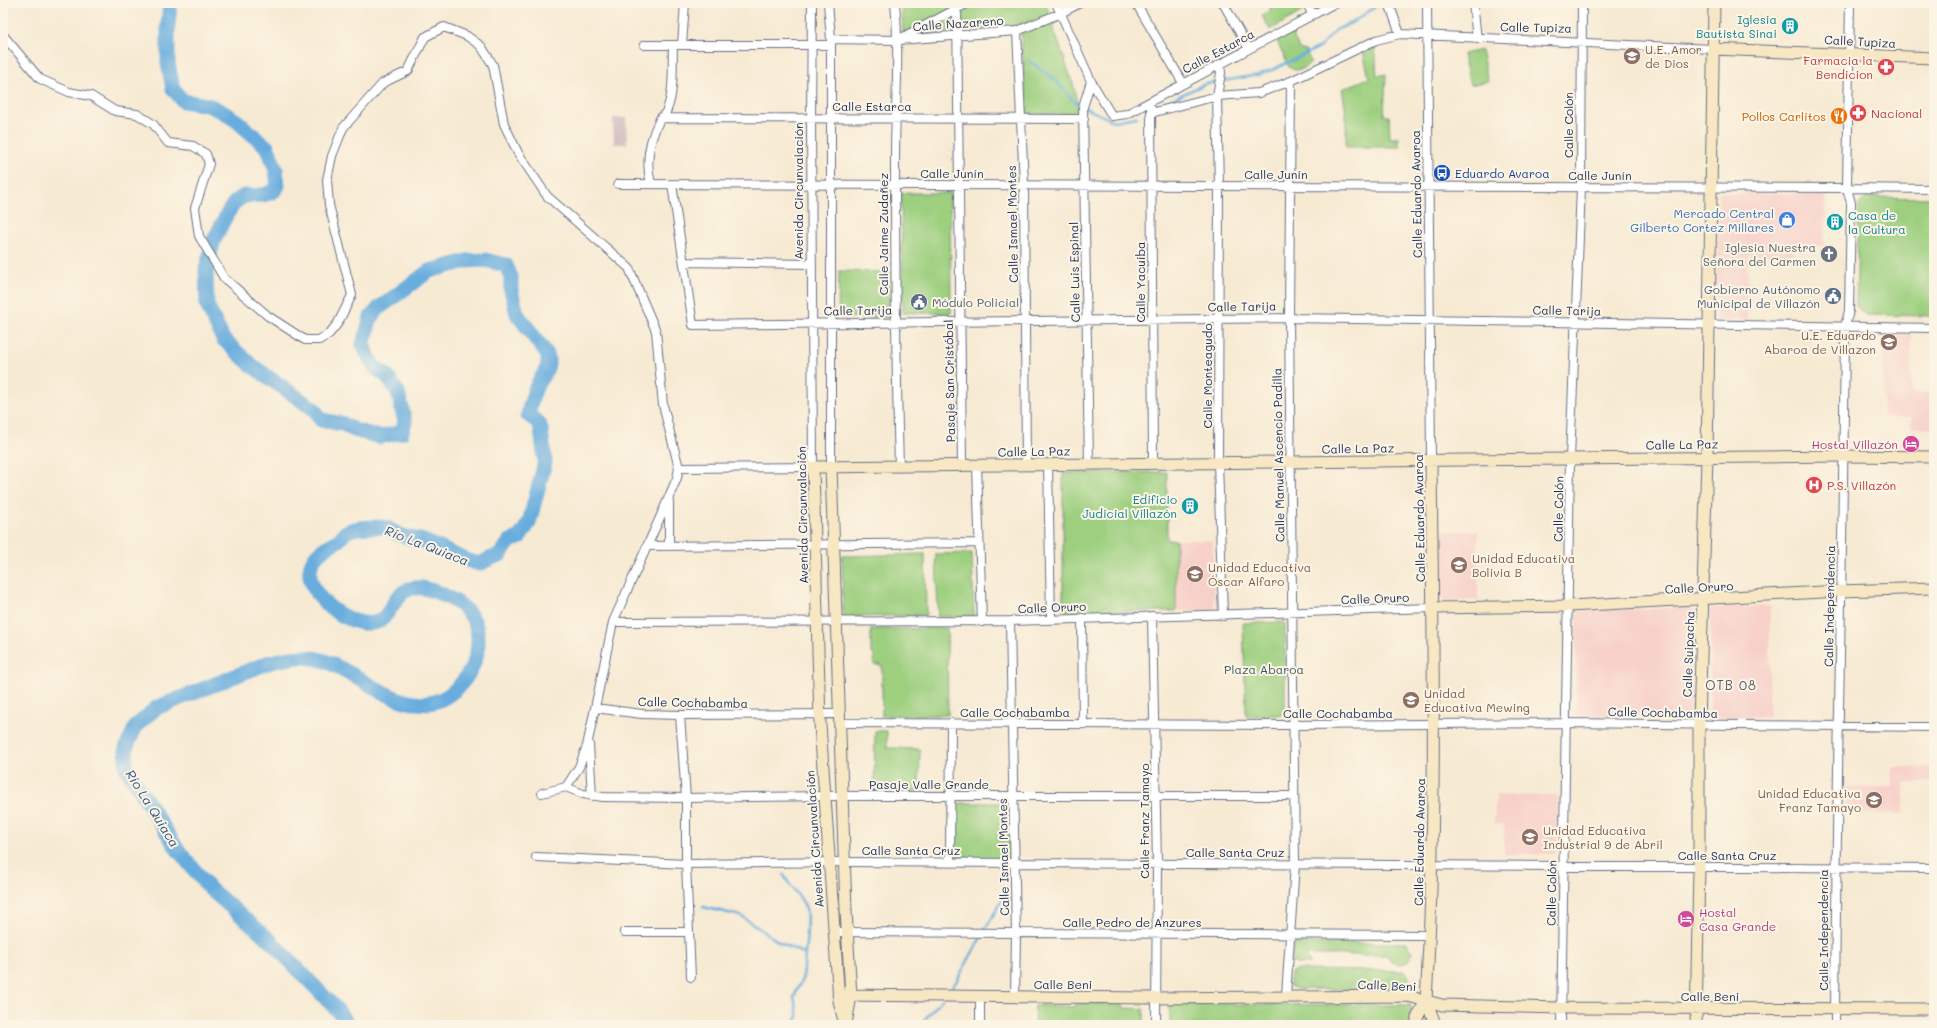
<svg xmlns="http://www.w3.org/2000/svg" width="1937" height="1028" viewBox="0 0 1937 1028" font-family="Mali,sans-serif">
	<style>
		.built { fill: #f7d0c9 }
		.industrial { fill: #d2bec1 }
		.green { fill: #9dcf7f; stroke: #5c7f6e }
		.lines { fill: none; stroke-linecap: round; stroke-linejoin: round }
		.stream { stroke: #69adde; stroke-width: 2.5 }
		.river { stroke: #69adde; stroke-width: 15 }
		.street-casing { stroke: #687087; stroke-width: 10 }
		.secondary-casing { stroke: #687087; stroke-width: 13 }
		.street { stroke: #fff; stroke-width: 8 }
		.secondary { stroke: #f7e8c3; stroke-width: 11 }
		.labels { text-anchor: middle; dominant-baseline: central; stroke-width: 4; stroke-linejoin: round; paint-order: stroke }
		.culture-label { font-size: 12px; fill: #0d838f; stroke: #fcf5e5; text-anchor: end }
		.street-label { font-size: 12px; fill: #1b2f5e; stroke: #fcf5e5 }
		.education-label { font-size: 12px; fill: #785e54; stroke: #fcf5e5; text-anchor: start }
		.health-label { font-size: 12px; fill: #be3a42; stroke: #fcf5e5; text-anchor: start }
		.food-label { font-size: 12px; fill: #c56008; stroke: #fcf5e5; text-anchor: end }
		.transit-label { font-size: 12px; fill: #164399; stroke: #fcf5e5; text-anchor: start }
		.shop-label { font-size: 12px; fill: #366cbe; stroke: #fcf5e5; text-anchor: end }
		.worship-label { font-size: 12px; fill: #5b616d; stroke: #fcf5e5; text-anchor: end }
		.service-label { font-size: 12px; fill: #4e5e75; stroke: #fcf5e5; text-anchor: end }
		.hotel-label { font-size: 12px; fill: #b23c85; stroke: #fcf5e5; text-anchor: end }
		.park-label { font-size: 12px; fill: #3c5766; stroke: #fcf5e5 }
		.water-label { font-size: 13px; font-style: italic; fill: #325584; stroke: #fcf5e5 }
		.neighbourhood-label { font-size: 13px; letter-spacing: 1px; fill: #5a5668; stroke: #fcf5e5 }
	</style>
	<rect width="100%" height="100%" fill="#fcf5e5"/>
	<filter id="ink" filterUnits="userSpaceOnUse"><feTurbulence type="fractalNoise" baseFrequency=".025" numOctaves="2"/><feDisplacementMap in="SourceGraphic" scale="8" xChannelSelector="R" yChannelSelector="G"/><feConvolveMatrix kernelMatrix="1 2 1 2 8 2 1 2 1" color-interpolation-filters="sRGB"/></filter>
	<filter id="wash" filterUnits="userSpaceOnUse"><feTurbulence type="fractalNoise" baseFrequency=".012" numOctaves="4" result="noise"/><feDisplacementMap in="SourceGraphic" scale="16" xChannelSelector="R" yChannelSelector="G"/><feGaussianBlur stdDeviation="0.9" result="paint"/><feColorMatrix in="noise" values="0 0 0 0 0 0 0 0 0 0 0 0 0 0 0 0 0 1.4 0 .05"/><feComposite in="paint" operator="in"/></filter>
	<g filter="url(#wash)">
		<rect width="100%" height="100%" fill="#f7ead3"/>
		<path class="built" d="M1719,193l107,1 -2,52h-28l-4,10 -44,-1 -1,65h-32z
			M1883,334h28v59h23v35h-23v-11h-28z
			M1440,531h38v69l-35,2 -3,-3z
			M1176,540h37l1,68 -3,3h-35z
			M1770,606l-1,111h-56l-3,-2v-104l2,-3z
			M1691,607l3,2 -2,106h-114l-2,-3 1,-98 3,-3z
			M1892,767l41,1v14h-29v32l-59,-1v-26h47z
			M1496,795l61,1 -1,54 -4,4h-48v-30h-10z"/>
		<path class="industrial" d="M613,118h13l1,26h-13z"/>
		<path class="green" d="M901,3h41l1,2 4,-2h98l5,11 -32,12 -102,9 -13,-3z
			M1267,3h36l2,2 -2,6 -33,19 -8,-14 9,-6z
			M1051,21l22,63 7,30h-53l-6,-80z
			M1291,31l8,18 7,2 5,11 -8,7 -8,1 -6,-3 -13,-28z
			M1375,46l2,30 9,-2 -2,42h5l1,22h9v9h-53v-34l-4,-24 27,-11 -6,-27z
			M1481,50l7,31 -18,4 -7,-31z
			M901,193h49l1,120h-48z
			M1868,197l66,1v118l-69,-1 -9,-9 3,-102z
			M839,271l51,1 -1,46 -51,-1z
			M1167,472v68h9v71l-113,1v-139z
			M972,553l2,63 -36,1 -2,-63z
			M925,554l1,61 -83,2 -1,-61z
			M1283,622l2,1v90l-2,2 -37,1 -3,-91 1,-2z
			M947,628l1,87 -66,1v-51h-8v-11l-3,-1v-24z
			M875,731h12v17l33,1 -1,42h-45z
			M957,803h53v56h-54z
			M1293,943h114l5,9 -4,10 -8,2 -9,-2 -4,-7h-81l4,9h-13l-5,-2z
			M1296,970l107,1 5,4 2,6 -3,6 -6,3 -103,-1 -8,-3v-13z
			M1076,1004h47v4l21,1v16h-110l1,-20 40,2z
			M1170,1004l241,1 -1,20h-240z"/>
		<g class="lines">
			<path class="stream" d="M1029,61l24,17 23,25 7,4 31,14 23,-4
				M1166,102l39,-18 53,-9 16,-6 46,-22 16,-17 17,-8 28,-19
				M784,875c5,12 18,21 22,34 2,7 0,18 0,26l1,-3 -4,45 -9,20 4,20 -5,8
				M703,907l38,9 38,26 26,12
				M948,992l8,-10 48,-86
				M920,1025l22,-26"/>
			<path class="river" d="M170,3l-2,23v37l5,26 10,12 25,4 13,6 16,10 31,27 8,22 2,16 -4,5 -10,4 -20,1 -9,6 -8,12 -13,26 -8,29 1,36 16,34 28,26 64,45 6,10 22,4 11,6 26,7 22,-5 3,-10 -7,-30 -12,-17 -12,-8 -11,-22 8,-28 8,-9 50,-37 38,-10 18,-1 21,5 5,12v13l6,24 30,40c4,15 -4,19 -10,31 -5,10 -7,20 -9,30l11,8 2,6 4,33 -16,61 -10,15 -9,3 -10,14 -11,4 -9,5c-20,-4 -36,-15 -54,-22 -10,-4 -21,-4 -30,-9 -4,-1 -6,-4 -9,-5 -9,-2 -33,-1 -41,4 -3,2 -5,6 -7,8 -4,2 -8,5 -12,7 -42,25 2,71 36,76 29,4 25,-24 44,-33 16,-8 49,9 60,21 6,6 10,16 11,25 1,20 -6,36 -19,50 -42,45 -92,-9 -134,-25 -19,-7 -36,-3 -55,1l-114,46 -20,18 -10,22v20l52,82 32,39 61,52 68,71 9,13"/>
		</g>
	</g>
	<g filter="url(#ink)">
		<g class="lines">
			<defs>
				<path id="street" d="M828,3l3,36v427
					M895,3c5,52 0,105 0,157 0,102 1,204 4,306
					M1056,3l35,78 21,35 15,-2 208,-111
					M1136,3l47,80
					M1223,3l26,46
					M1307,3l5,11
					M1389,3l11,31
					M1427,3l4,457
					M1473,3l4,36
					M957,9l5,456
					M1017,31l7,154 2,279
					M3,35l37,44 29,13 22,4 24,15 22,3 16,10 15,19 25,3 13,8 3,10 -14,44 4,28 25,42 44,38 37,24h14l10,-6 9,-11 14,-28 -23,-90 -2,-25 5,-24 11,-28 40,-45 25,-12 17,-34 19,-10 23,9 14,10 12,19 11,59 14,29 29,43 82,72 27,63 7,74 16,63 -2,10 -15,35 -49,109 -26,124 -8,21 -13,20 -24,6
					M903,37l65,-34
					M831,39l68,1 118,-9 44,-18 19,-10
					M644,45h187
					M682,45l3,-42
					M1220,64l1,9 -4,23 2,90 -1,276 5,154
					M1151,108l2,355
					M1151,113l66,-17 42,-3 32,-12 85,-41 24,-6 313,15
					M661,118l423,1
					M618,184l1229,4 87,1
					M651,184c-6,-23 -2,-44 9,-65 1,-2 4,-4 6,-7 9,-19 6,-46 7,-67
					M672,184l21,141 596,-7 645,10
					M684,262l128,2
					M1048,464l3,155
					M1089,464l-6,-357 8,-26
					M977,465l5,157
					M679,468l134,-1 -2,-349 1,-115
					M647,546l332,-3
					M669,546v-45
					M1152,616l5,248 -1,161
					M1082,618l1,106
					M1010,621l6,312 -1,64
					M613,622l397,-1 423,-13
					M595,708l47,6 38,1 159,-1
					M680,715l6,83v66l5,113
					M839,723l454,2 274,-2 367,4
					M589,745l3,51
					M566,787l17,7 20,3 83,1 138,-2h470
					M536,857l150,7 158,-2 1090,6
					M950,862l1,-139
					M624,932h65
					M834,932l595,3
					M1286,996l9,-132 -6,-546 2,-237
					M980,1025v-28
					M1561,1025l9,-566 11,-272 1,-184
					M1835,1025c1,-233 8,-466 10,-699l4,-15 2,-108 -4,-15 3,-185"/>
				<path id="secondary" d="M1713,49l221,9
					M831,466l15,444 5,86 -5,28
					M1433,608l136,-2 271,-15 94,-3
					M838,995l317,3 253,-2 34,9 119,3 373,1
					M1426,1000l8,21 -1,4
					M845,1025l-6,-24 -19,-277 -7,-257 1031,-11 90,1
					M1417,1025v-7l9,-18c11,-180 7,-360 5,-540
					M1696,1025l3,-158v-143l8,-267 7,-454"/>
			</defs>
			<use href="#street" class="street-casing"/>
			<use href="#secondary" class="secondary-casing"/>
			<use href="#street" class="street"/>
			<use href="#secondary" class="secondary"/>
		</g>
	</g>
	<defs>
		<symbol id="building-disc" viewBox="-11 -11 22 22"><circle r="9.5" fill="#0f9aa8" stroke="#fcf5e5"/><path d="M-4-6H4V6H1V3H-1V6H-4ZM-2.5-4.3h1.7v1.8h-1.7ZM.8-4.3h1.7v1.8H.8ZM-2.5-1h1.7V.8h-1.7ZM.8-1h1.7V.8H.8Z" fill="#fff"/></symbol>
		<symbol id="school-disc" viewBox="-11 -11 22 22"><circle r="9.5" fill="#8d6e63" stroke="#fcf5e5"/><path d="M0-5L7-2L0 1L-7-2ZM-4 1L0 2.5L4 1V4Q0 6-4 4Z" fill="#fff"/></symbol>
		<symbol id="pharmacy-disc" viewBox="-11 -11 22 22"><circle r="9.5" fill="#e0444e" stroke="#fcf5e5"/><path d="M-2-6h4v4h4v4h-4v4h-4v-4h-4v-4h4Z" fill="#fff"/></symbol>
		<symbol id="restaurant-disc" viewBox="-11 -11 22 22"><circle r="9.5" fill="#e8710a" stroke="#fcf5e5"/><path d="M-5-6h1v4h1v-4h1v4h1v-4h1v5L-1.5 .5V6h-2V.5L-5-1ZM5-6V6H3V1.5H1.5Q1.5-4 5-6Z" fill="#fff"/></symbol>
		<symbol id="bus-disc" viewBox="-11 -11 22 22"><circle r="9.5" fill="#1a4fb4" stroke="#fcf5e5"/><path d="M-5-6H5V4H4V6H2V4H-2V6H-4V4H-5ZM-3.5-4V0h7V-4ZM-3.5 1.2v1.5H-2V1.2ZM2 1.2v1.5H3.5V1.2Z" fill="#fff"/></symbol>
		<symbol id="shop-disc" viewBox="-11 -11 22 22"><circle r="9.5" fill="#3f7fe0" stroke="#fcf5e5"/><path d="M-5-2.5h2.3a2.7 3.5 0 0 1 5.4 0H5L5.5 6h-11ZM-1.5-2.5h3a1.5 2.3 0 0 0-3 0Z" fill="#fff"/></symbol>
		<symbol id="church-disc" viewBox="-11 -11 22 22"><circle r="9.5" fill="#6b7280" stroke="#fcf5e5"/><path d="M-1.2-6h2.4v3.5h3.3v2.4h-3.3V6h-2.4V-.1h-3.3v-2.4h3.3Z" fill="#fff"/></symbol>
		<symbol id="civic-disc" viewBox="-11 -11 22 22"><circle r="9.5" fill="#5c6f8a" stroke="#fcf5e5"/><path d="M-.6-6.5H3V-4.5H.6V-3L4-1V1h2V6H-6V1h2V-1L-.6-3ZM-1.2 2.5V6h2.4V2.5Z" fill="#fff"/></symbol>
		<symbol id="hotel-disc" viewBox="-11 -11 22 22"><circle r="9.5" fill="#d1479c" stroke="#fcf5e5"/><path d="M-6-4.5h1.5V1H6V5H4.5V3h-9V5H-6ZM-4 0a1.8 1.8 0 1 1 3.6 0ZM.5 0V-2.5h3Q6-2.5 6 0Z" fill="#fff"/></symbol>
		<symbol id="hospital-disc" viewBox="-11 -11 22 22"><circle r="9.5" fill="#e0444e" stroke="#fcf5e5"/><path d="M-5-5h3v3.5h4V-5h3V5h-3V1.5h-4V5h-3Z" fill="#fff"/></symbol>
	</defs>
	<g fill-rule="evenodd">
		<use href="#building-disc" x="1780" y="16" width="20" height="20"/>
		<use href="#school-disc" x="1622" y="46" width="20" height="20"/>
		<use href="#pharmacy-disc" x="1876" y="57" width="20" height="20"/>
		<use href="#pharmacy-disc" x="1848" y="103" width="20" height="20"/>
		<use href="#restaurant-disc" x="1829" y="106" width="20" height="20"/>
		<use href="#bus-disc" x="1432" y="163" width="20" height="20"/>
		<use href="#shop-disc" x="1777" y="210" width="20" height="20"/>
		<use href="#building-disc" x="1825" y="212" width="20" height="20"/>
		<use href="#church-disc" x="1819" y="244" width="20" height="20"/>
		<use href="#civic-disc" x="1823" y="286" width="20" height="20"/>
		<use href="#civic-disc" x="909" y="292" width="20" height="20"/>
		<use href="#school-disc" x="1879" y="332" width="20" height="20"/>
		<use href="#hotel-disc" x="1901" y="434" width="20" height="20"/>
		<use href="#hospital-disc" x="1804" y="475" width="20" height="20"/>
		<use href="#building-disc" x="1180" y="496" width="20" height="20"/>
		<use href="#school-disc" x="1449" y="555" width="20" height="20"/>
		<use href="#school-disc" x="1185" y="564" width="20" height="20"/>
		<use href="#school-disc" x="1401" y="690" width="20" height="20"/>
		<use href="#school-disc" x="1864" y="790" width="20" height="20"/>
		<use href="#school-disc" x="1520" y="827" width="20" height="20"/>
		<use href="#hotel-disc" x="1676" y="909" width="20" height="20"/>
	</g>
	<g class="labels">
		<g class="culture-label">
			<text x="1777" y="19">Iglesia<tspan x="1777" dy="14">Bautista Sinai</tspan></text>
			<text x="1848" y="215" text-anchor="start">Casa de<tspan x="1848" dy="14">la Cultura</tspan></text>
			<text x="1177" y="499">Edificio<tspan x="1177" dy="14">Judicial Villazón</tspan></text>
		</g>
		<g class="street-label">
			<text transform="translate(958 23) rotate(-4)">Calle Nazareno</text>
			<text transform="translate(1536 27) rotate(1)">Calle Tupiza</text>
			<text transform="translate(1860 41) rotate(3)">Calle Tupiza</text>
			<text transform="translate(1218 51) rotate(-28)">Calle Estarca</text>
			<text x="872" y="106">Calle Estarca</text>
			<text transform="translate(1568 125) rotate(-90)">Calle Colón</text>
			<text x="952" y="173">Calle Junín</text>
			<text x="1276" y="174">Calle Junín</text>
			<text x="1600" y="175">Calle Junín</text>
			<text transform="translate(798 191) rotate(-90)">Avenida Circunvalación</text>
			<text transform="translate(1416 194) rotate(-91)">Calle Eduardo Avaroa</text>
			<text transform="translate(1012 224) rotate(-91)">Calle Ismael Montes</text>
			<text transform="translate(883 234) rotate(-90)">Calle Jaime Zudañez</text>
			<text transform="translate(1074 272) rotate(-91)">Calle Luis Espinal</text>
			<text transform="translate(1140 282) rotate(-90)">Calle Yacuiba</text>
			<text transform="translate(1242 306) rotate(-1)">Calle Tarija</text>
			<text transform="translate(858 310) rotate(-1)">Calle Tarija</text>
			<text transform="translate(1567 310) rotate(1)">Calle Tarija</text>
			<text transform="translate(1207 376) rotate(-90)">Calle Monteagudo</text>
			<text transform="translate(949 381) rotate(-91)">Pasaje San Cristóbal</text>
			<text transform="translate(1682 444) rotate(-1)">Calle La Paz</text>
			<text transform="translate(1358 448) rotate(-1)">Calle La Paz</text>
			<text transform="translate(1034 451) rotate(-1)">Calle La Paz</text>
			<text transform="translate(1278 455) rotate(-91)">Calle Manuel Ascencio Padilla</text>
			<text transform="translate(1558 509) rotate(-89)">Calle Colón</text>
			<text transform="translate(802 515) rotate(-91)">Avenida Circunvalación</text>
			<text transform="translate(1419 518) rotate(-91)">Calle Eduardo Avaroa</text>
			<text transform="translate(1699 587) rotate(-3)">Calle Oruro</text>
			<text transform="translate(1375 598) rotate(-2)">Calle Oruro</text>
			<text transform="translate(1829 606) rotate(-89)">Calle Independencia</text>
			<text transform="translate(1052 607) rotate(-2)">Calle Oruro</text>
			<text transform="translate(1688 654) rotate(-88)">Calle Suipacha</text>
			<text transform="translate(693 702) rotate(1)">Calle Cochabamba</text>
			<text x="1015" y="712">Calle Cochabamba</text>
			<text transform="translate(1663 712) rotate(1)">Calle Cochabamba</text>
			<text x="1338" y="713">Calle Cochabamba</text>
			<text x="929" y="784">Pasaje Valle Grande</text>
			<text transform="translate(1144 821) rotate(-90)">Calle Franz Tamayo</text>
			<text transform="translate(814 839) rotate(-94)">Avenida Circunvalación</text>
			<text transform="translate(1419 842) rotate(-89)">Calle Eduardo Avaroa</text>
			<text x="911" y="850">Calle Santa Cruz</text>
			<text x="1235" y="852">Calle Santa Cruz</text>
			<text x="1727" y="855">Calle Santa Cruz</text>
			<text transform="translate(1003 857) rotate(-91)">Calle Ismael Montes</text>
			<text transform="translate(1551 893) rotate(-89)">Calle Colón</text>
			<text x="1132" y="922">Calle Pedro de Anzures</text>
			<text transform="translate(1823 930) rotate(-90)">Calle Independencia</text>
			<text x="1063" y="984">Calle Beni</text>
			<text transform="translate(1387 985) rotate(2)">Calle Beni</text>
			<text x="1710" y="996">Calle Beni</text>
		</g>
		<g class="education-label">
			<text x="1645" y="49">U.E. Amor<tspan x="1645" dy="14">de Dios</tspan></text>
			<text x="1876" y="335" text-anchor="end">U.E. Eduardo<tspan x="1876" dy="14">Abaroa de Villazon</tspan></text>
			<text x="1472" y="558">Unidad Educativa<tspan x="1472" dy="14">Bolivia B</tspan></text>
			<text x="1208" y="567">Unidad Educativa<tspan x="1208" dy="14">Óscar Alfaro</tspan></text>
			<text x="1424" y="693">Unidad<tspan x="1424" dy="14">Educativa Mewing</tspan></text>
			<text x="1861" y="793" text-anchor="end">Unidad Educativa<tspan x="1861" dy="14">Franz Tamayo</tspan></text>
			<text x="1543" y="830">Unidad Educativa<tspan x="1543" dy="14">Industrial 9 de Abril</tspan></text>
		</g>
		<g class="health-label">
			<text x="1873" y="60" text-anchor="end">Farmacia la<tspan x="1873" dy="14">Bendicion</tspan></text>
			<text x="1871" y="113">Nacional</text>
			<text x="1827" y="485">P.S. Villazón</text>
		</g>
		<g class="food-label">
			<text x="1826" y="116">Pollos Carlitos</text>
		</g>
		<g class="transit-label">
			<text x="1455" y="173">Eduardo Avaroa</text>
		</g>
		<g class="shop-label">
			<text x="1774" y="213">Mercado Central<tspan x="1774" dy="14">Gilberto Cortez Millares</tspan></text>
		</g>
		<g class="worship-label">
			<text x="1816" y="247">Iglesia Nuestra<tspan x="1816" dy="14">Señora del Carmen</tspan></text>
		</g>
		<g class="service-label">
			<text x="1820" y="289">Gobierno Autónomo<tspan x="1820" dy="14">Municipal de Villazón</tspan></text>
			<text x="932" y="302" text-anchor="start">Módulo Policial</text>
		</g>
		<g class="hotel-label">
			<text x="1898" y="444">Hostal Villazón</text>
			<text x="1699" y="912" text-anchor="start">Hostal<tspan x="1699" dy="14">Casa Grande</tspan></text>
		</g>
		<g class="park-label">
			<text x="1264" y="669">Plaza Abaroa</text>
		</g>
		<g class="water-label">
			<text transform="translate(427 545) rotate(21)">Río La Quiaca</text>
			<text transform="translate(153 808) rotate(58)">Río La Quiaca</text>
		</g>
		<g class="neighbourhood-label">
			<text x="1731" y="684">OTB 08</text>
		</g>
	</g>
	<rect width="1937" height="1028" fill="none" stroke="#fcf5e5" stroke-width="16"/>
</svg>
